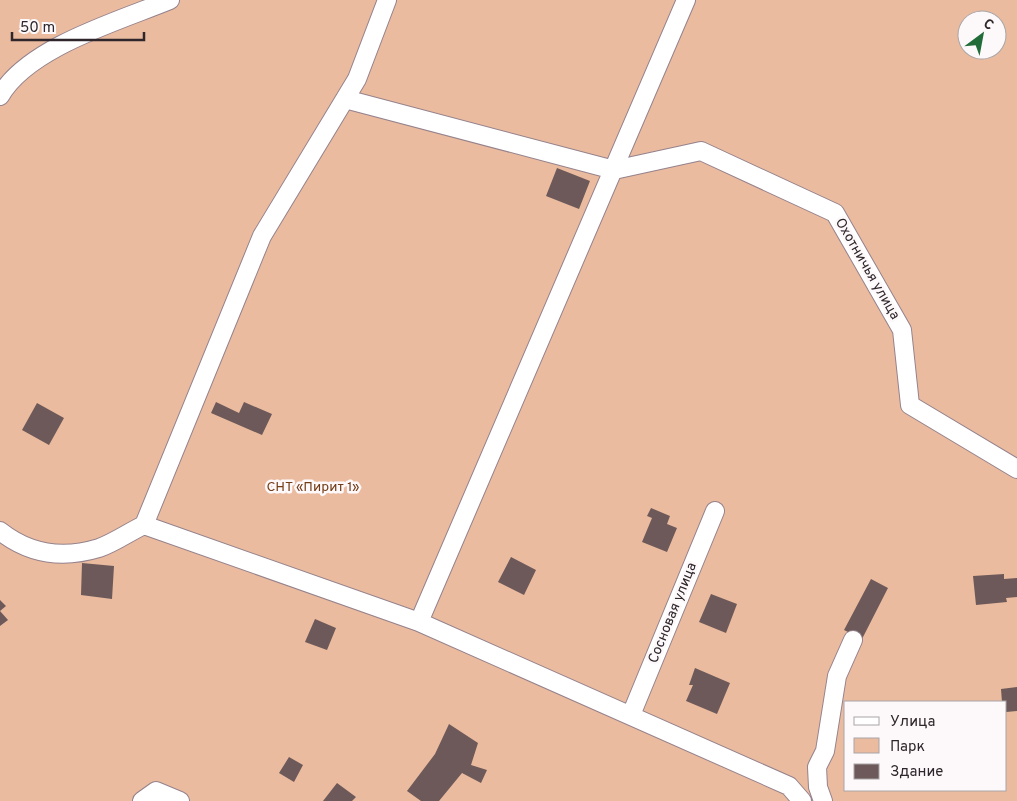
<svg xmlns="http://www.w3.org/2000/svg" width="1017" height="801" viewBox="0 0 1017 801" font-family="Overpass,sans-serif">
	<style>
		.green { fill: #eabb9f; fill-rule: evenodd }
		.building { fill: #6d5959 }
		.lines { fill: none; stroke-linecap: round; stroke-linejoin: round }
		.street-casing { stroke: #95828c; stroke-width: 20 }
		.street { stroke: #fff; stroke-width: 18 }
		.labels { text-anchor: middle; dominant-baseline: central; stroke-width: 5; stroke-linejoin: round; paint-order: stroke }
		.street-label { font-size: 14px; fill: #2e262a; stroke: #fdf9fb }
		.park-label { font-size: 14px; fill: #743c15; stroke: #fdf9fb }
	</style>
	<rect width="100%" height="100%" fill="#fbe6f1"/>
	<path class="green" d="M0,0h1017v801h-1017zM967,20h30v30h-30zM846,702h160v88h-160z"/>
	<path class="building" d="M557,168l33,13 -11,28 -33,-13z
		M216,402l23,11 5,-11 28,12 -10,21 -51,-22z
		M37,403l27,15 -15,27 -27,-15z
		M651,508l19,8 -3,8 10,4 -10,24 -25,-10 10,-24 -5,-2z
		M511,557l25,13 -12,25 -26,-13z
		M82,563l32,3 -2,33 -31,-4z
		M1004,574v5l13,-1v19l-11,1 1,4 -31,3 -3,-29z
		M871,579l17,9 -26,51 -18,-9z
		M711,594l26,10 -11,29 -27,-11z
		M0,600l6,6 -6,5 8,9 -8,6z
		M315,619l21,9 -9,22 -22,-8z
		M695,668l35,15 -13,31 -31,-13 7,-16h-4z
		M1017,687v24l-11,1v-10h-4l-1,-13z
		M449,724l29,19 -7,22 16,5 -6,13 -19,-10 -23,28h-18l-14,-10 28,-37z
		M289,757l14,8 -9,17 -15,-9z
		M337,783l19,14 -4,4h-29z"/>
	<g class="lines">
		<defs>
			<path id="street" d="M0,96c28,-49 119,-75 170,-96
				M345,99l269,71 87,-19 134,62 67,117 8,75 107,64
				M144,525l118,-289 95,-157 30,-79
				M0,531c29,23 63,28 99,17 15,-5 30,-16 45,-23l275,97 370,164 13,15
				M419,622l267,-622
				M631,715l84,-204
				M142,801l14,-10 24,10
				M823,801l-5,-14 -1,-20 8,-16 12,-75 16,-36"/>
		</defs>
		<use href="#street" class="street-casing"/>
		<use href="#street" class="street"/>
	</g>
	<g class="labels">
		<g class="street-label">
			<text transform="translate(867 269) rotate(60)">Охотничья улица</text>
			<text transform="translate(673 613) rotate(-68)">Сосновая улица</text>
		</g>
		<g class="park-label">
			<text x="313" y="487">СНТ «Пирит 1»</text>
		</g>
	</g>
	<rect x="844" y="701" width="162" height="90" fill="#fdf9fb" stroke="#aaa5a7"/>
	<rect x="854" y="717" width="25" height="8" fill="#ffffff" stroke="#aaa5a7"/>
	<text x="890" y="726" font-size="15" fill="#2e262a">Улица</text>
	<rect x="854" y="738" width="25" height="15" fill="#eabb9f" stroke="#aaa5a7"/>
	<text x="890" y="751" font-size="15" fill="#2e262a">Парк</text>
	<rect x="854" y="764" width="25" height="15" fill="#6d5959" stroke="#aaa5a7"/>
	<text x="890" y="776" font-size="15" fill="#2e262a">Здание</text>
	<g transform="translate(982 35) rotate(32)"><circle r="24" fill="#fdf9fb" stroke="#aaa5a7"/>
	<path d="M0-4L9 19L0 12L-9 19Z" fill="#226c3a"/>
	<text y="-8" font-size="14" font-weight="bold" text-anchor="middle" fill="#2e262a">С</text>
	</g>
	<path d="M12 32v8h132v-8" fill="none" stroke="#2e262a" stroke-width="2.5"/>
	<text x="20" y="32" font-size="15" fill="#2e262a" stroke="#fdf9fb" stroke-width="4" paint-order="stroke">50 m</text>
</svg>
